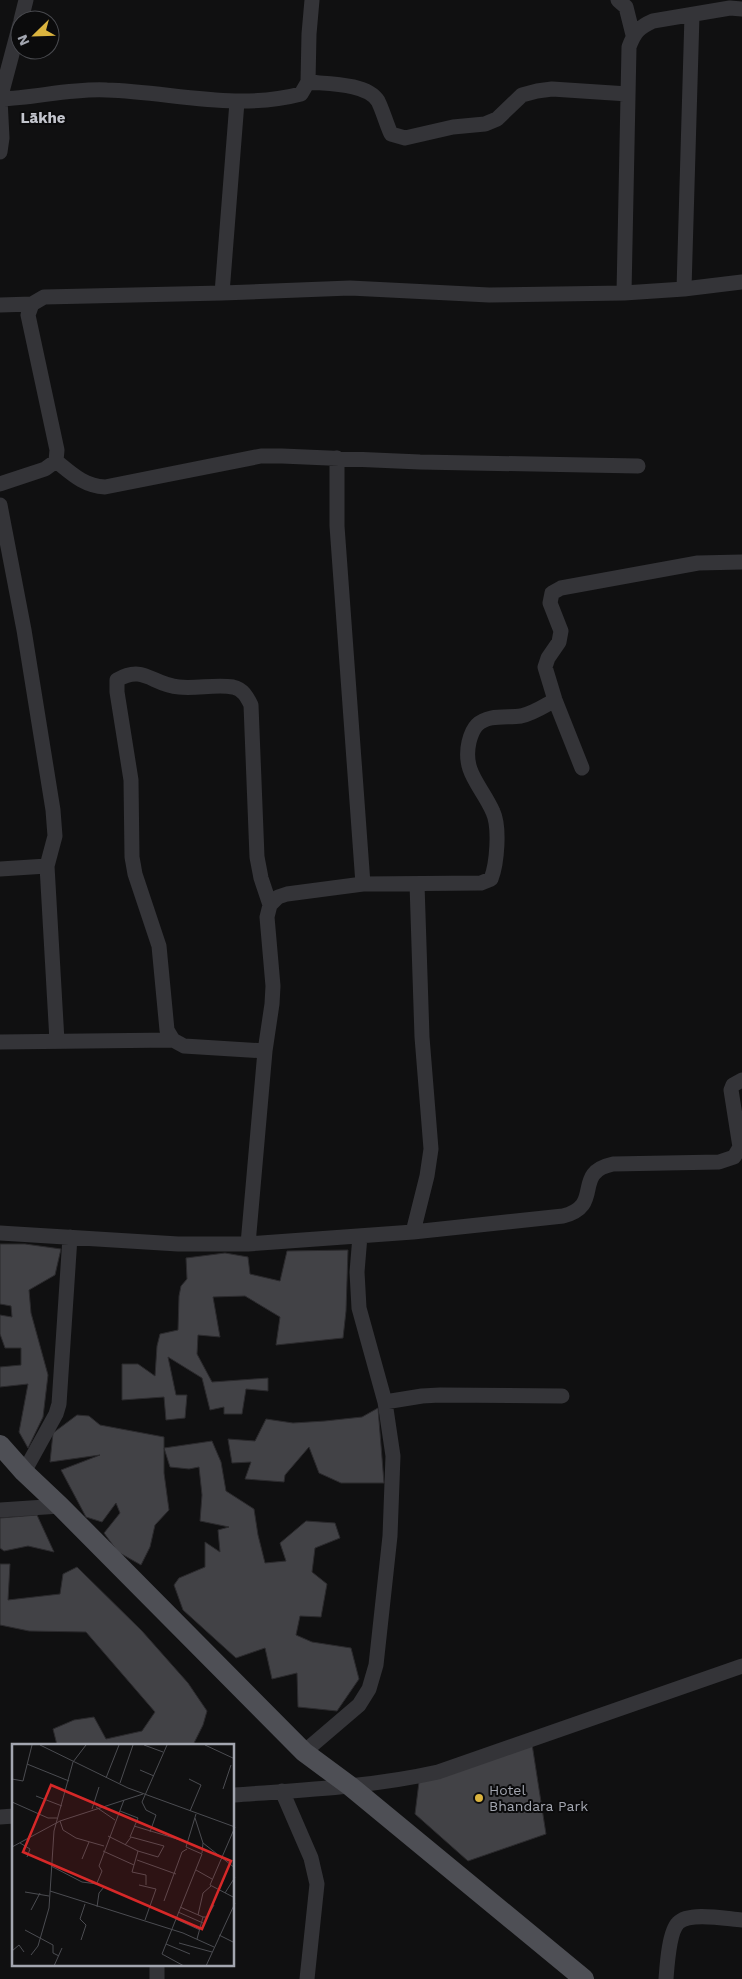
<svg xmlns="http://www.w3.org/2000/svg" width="742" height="1979" viewBox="0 0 742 1979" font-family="'Work Sans',sans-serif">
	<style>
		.building { fill: #424246; stroke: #2b2a2d }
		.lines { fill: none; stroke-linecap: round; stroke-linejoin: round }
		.minor { stroke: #343438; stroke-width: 15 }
		.major { stroke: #4e4f55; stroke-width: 20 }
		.poi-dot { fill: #dbb43f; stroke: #0b0b0c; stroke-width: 2 }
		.labels { text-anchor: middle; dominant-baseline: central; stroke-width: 4; stroke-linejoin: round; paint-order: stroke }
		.poi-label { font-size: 14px; fill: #a3a6b0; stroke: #0b0b0c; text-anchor: start }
		.neighbourhood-label { font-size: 15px; font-weight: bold; fill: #c3c5cd; stroke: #0b0b0c }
		.inset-road { fill: none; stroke: #4b4c51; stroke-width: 1 }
		.view { fill: #d62828; fill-opacity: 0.15; stroke: #d62828; stroke-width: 2.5 }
		.inset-edge { fill: none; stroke: #a3a6b0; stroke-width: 2.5 }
	</style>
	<rect width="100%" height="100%" fill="#101011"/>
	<path class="building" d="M0,1244h25l36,5 -6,26 -26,15 2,23 17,62 -5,42 -15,31 -9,-16 9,-48 -28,3v-20l21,-2v-17h-16l-5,-14v-19l12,2 -1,-11 -11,-2z
		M348,1250l-2,61 -3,27 -67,7 4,-28 -35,-21 -32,1 7,40 -22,-2 -1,19 15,28 56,-4v13l-22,-2 -4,25h-18v-7l-14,3 -8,-32 -34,-21 8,38h11l-2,23 -19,2 -2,-23 -42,3v-36h16l17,12 2,-30 3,-12 18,-4 1,-34 2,-10 6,-7 -1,-21 39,-5 23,4 2,17 30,7 7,-30z
		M378,1408l6,75h-43l-22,-10 -10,-26 -24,28 -1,7 -39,-3 6,-17 -19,1 -4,-24 27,2 11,-22 27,4 32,-2 37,-4z
		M77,1415l12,1 11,9 64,12v36l5,37 -14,15 -5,22 -9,18 -23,-13 -14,-19 16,-20 -4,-10 -14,19 -16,-5 -25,-47 39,-15 -50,7 3,-29z
		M212,1441l9,21 5,29 28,18 4,26 7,28 21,-2 -6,-18 26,-22 29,2 5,15 -25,10 -3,24 15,12 -6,33 -21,-1 -4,19 16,7 39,6 8,31 -22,32 -39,-4 -1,-34 -25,6 -7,-31 -29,10 -53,-48 -9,-25 5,-7 26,-11v-25l15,10 -2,-22 11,-3 -29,-6 2,-26 -3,-28 -10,2 -19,-2 -6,-19z
		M37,1515l17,37 -26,-6 -24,5 -4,-3v-30z
		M0,1564h10l-2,36 52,-6 3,-20 14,-7 65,64 46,52 19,28 -4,14 -10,20h-136l-4,-16 21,-9 20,-3 12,22 36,-8 13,-19 -69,-80 -57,-1 -29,-6z
		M532,1744l14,90 -78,27 -53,-47 4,-32z"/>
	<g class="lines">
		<path class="minor" d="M618,0l8,7 7,28
			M21,20l5,-20
			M308,82c20,2 59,1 70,19 5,10 8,22 13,33l14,4 48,-11 32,-3 12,-5 25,-24 15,-4 15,-2 76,5
			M0,99c36,-1 71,-11 107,-9 65,2 129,21 194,4l7,-12 1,-48 3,-34
			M0,152l2,-14 -2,-39 20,-75
			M684,289l8,-274
			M222,293l15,-191
			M624,293l5,-246c5,-14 10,-20 24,-26l77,-13 12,1
			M0,305l32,-1
			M337,458v68l26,358
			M56,461c16,13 28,25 49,26l156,-31h21l138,6 218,4
			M0,484l45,-15 11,-8 1,-11 -29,-135 4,-11 12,-7 178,-4 128,-5 139,7 135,-2 60,-4 58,-7
			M0,505l24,125 29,180 2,26 -8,30 10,175
			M582,768l-27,-68 -10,-33 3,-9 11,-16 2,-11 -11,-28 2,-10 9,-5 137,-25 44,-1
			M0,869l47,-3
			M0,1042l173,-2
			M265,1051l-81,-5 -11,-6 -6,-10 -8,-84 -24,-72 -3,-17 -1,-77 -14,-88v-12c27,-16 35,5 62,7 17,2 37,-3 54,0 10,2 14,10 18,18l6,152 4,21 9,27
			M413,1232l14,-56 4,-27 -9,-112 -5,-153
			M0,1233l178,11h70l165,-12 150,-16c42,-11 8,-43 50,-52l106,-2 15,-5 6,-10 -9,-57 2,-5 9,-5
			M248,1244l17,-193 7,-47 1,-18 -6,-69 3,-12 8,-8 9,-3 76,-10 118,-1 10,-4c6,-15 9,-52 2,-67 -11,-26 -31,-39 -24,-70 1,-4 4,-13 8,-17 11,-11 30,-7 44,-9 13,-3 23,-10 34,-16
			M385,1402l37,-6 18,-1 122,1
			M24,1472l32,-58 3,-10 11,-167
			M0,1510l60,-4
			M304,1752l55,-47 10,-16 7,-24 14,-129 3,-80 -8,-54 -26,-94 -2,-36 3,-36
			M282,1791l29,67 6,26 -10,95
			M234,1795c68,-5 137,-8 204,-23l304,-106
			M0,1817l14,-1
			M157,1965v14
			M666,1979c1,-13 3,-47 12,-56 11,-12 49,-4 64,-3"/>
		<path class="major" d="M0,1445l24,27 36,34 244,246 46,34 234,193"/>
	</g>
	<circle class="poi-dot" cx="479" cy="1798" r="5"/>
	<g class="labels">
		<g class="poi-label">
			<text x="489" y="1790">Hotel<tspan x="489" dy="16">Bhandara Park</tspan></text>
		</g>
		<g class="neighbourhood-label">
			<text x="43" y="118">Lākhe</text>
		</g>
	</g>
	<g transform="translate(12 1744)">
		<rect width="222" height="222" fill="#101011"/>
		<path class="inset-road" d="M28,1l88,43 107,39M132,1l19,7M193,1l30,14M15,20l42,17M128,26l14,6M94,34l13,-33M0,35l11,2 9,-36M177,35l12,6 -11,26M108,39l13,-38M211,45l8,-24M24,52l26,10M0,58l36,16h9M84,63l19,13M80,65l7,-22M108,67l18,7 -8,19M183,74l8,25 -1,10M48,77l3,9 13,8 28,8M122,82l53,16M223,83l-25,58 25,13M138,88l6,-17 -10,-5 -4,-8 25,-57M96,92l30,15 -6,21 14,3v10M8,99l10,6 -3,8M191,99l32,25M113,101l6,-8 33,9 -6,11 -20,-6M0,103l48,-26 83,-27M91,107l31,14M70,115l7,-17M125,116l39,14M39,122l31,16 15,2M184,126l16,9M127,141l17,4 -11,31M38,147l133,42 31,14M13,148l24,4M213,149l10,-16M152,157l18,-49 5,-3M85,163l2,-14 5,-6 -7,-4 5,-12 -3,-5 25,-66M168,163l23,10 -6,22M19,166l9,-17M166,168l25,11M186,171l5,-22 8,-7M191,173h4l7,-12M164,175l24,11M13,186l28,15v8l6,3M207,191l16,8M69,196l5,-15 -6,-6 5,-15M167,199l33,9M154,200l24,10M0,207l7,-6 5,7M19,211l7,-9 11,-38 5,-77 19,-69 13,-17M42,222l8,-18M172,222l-22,-12 40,-100 -16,-7 10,-33M194,222l29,-63"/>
		<path class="view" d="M39,41l180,76 -29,68 -179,-77z"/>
		<rect width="222" height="222" class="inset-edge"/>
	</g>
	<g transform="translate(35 35) rotate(247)"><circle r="24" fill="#0b0b0c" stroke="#48494e"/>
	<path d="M0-4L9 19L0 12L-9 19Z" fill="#dbb43f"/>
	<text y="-8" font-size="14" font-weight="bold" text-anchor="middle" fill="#a3a6b0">N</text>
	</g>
</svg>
